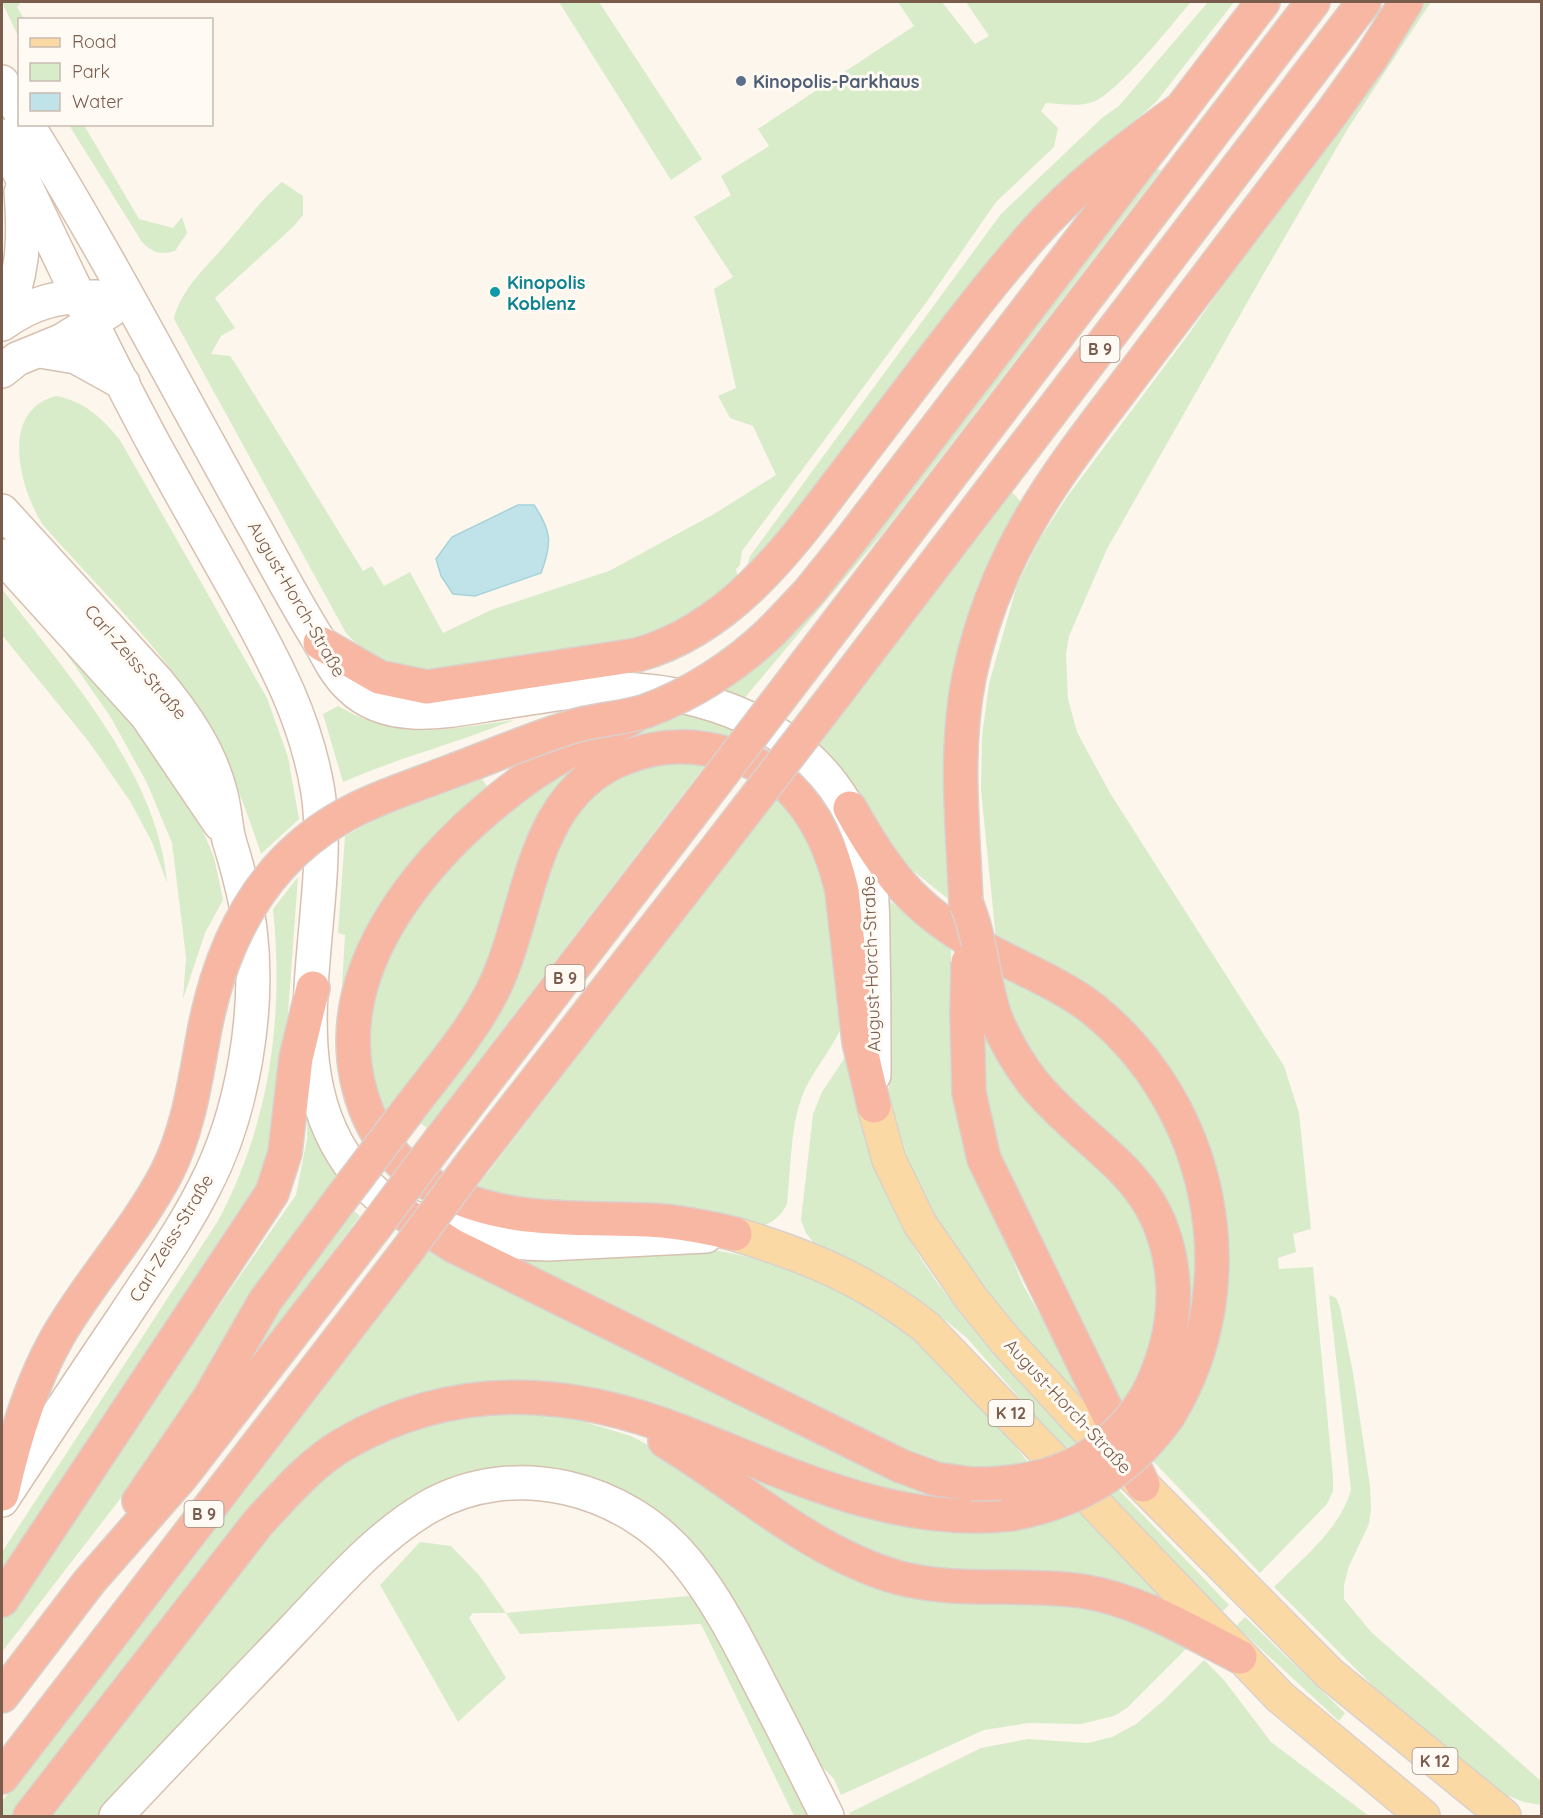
<svg xmlns="http://www.w3.org/2000/svg" width="1543" height="1818" viewBox="0 0 1543 1818" font-family="Quicksand,sans-serif">
	<style>
		.green { fill: #d8ecc9 }
		.water { fill: #bfe3e8; stroke: #a5d3da; stroke-width: 1.5 }
		.lines { fill: none; stroke-linecap: round; stroke-linejoin: round }
		.secondary-casing { stroke: #d6c0b0; stroke-width: 36 }
		.primary-casing { stroke: #dad1cd; stroke-width: 36 }
		.highway-casing { stroke: #dad1cd; stroke-width: 36 }
		.secondary { stroke: #fff; stroke-width: 33 }
		.primary { stroke: #fbd9a5; stroke-width: 33 }
		.highway { stroke: #f7b7a3; stroke-width: 33 }
		.highway-bridge-casing { stroke: #dad1cd; stroke-width: 36; stroke-linecap: butt }
		.highway-bridge { stroke: #f7b7a3; stroke-width: 33 }
		.service-dot { fill: #5c6f8a; stroke: #fffaf3; stroke-width: 2 }
		.culture-dot { fill: #0f9aa8; stroke: #fffaf3; stroke-width: 2 }
		.labels { text-anchor: middle; dominant-baseline: central; stroke-width: 6; stroke-linejoin: round; paint-order: stroke }
		.shield { fill: #fffaf3; stroke: #a28b7f; stroke-width: 1.5 }
		.shield-label { font-size: 16px; font-weight: bold; fill: #7a5c4d }
		.service-label { font-size: 18px; font-weight: bold; fill: #4e5e75; stroke: #fffaf3; text-anchor: start }
		.culture-label { font-size: 18px; font-weight: bold; fill: #0d838f; stroke: #fffaf3; text-anchor: start }
		.street-label { font-size: 18px; fill: #7a5c4d; stroke: #fffaf3 }
	</style>
	<rect width="100%" height="100%" fill="#fdf6ec"/>
	<path class="green" d="M2,2h19l-4,5 7,12 -4,1 -1,18z
		M559,2h40l103,157 -31,21z
		M898,2h44l33,42 14,-8 -23,-34h225c-19,22 -73,91 -98,100 -16,5 -31,2 -47,1l-5,8 17,17 -4,19 -58,55 -68,98 -186,251 -2,14 -4,4 2,10 -44,36 -61,30 -212,32c-30,-10 -54,-20 -75,-44l-172,-314c7,-32 38,-57 58,-82 17,-19 30,-39 50,-55l21,14v19l-10,12 -78,71 20,30 -14,8 -10,18 19,2 5,7 128,208 9,-5 12,20 26,-14 33,61 48,-23 118,-39 105,-57 62,-39 -23,-49 -23,-8 -12,-22 18,-8 -22,-99 19,-12 -39,-60 37,-22 -10,-19 48,-30 -11,-17 156,-103z
		M1208,2h26l-78,100 -68,61 -338,410 -3,-7 3,-10 251,-342 102,-97 16,-11z
		M1422,2h9l-84,128 -83,143 -157,276 -38,87 -3,18 2,45 9,33 33,61 174,273 15,47 12,116 -18,5 3,18 -18,6 1,11 34,-2 20,209v15l-6,13 -67,69 -107,-112 18,-22 51,-237 -7,-39 -13,-37 -17,-35 -22,-31 -24,-28 -143,-93 -15,-149 1,-54 7,-52 28,-99 22,-45 28,-43 121,-162z
		M69,125h15l55,94 34,9 9,-11 5,16 -12,18c-15,4 -22,2 -33,-9z
		M1150,168l11,2 -279,364 -139,166 -31,-11z
		M56,396c28,5 46,22 64,44l147,258 21,59 11,62 -38,35c-17,-51 -35,-102 -64,-147 -39,-63 -104,-125 -154,-182 -25,-39 -43,-115 13,-129z
		M1012,492l10,11 -31,62 -39,337 -45,-36 -51,-75 -39,-45z
		M2,589c64,84 156,184 165,294l-15,-41 -22,-41 -41,-59 -87,-107z
		M56,639l56,49 83,125 19,44 9,43 -18,33 -22,66 3,-42 -14,-114 -25,-60 -37,-67z
		M338,706c63,37 108,23 176,14 -57,23 -116,38 -171,62l-20,-68z
		M681,707l55,19 -14,18h-92l-3,-7z
		M654,761l53,2 -280,365 -12,-8 131,-255 43,-72z
		M575,766l4,6 -100,219 -93,125 -15,-25 -6,-67 29,-86 51,-70 57,-52 36,-28z
		M482,779l7,10 -149,230 5,-84 -7,-2 7,-97 35,-19z
		M780,793l45,74 20,150c-9,29 -30,49 -42,77 -13,32 -12,75 -16,110 -7,13 -14,19 -28,23l-286,-35z
		M298,877l-18,246 -17,61 -261,393v-25l216,-331c52,-98 66,-203 55,-312z
		M884,897l67,50 2,110 13,86 57,142 68,120 -6,3 -86,-97 -65,-94 -22,-44 -23,-77z
		M998,969l39,20 77,54 66,98 22,123 -17,91v-79l-176,-255z
		M986,1017l142,171 32,71 -1,73 -36,79 -119,-234 -26,-95z
		M848,1053c7,42 16,84 31,124 39,104 125,185 197,266l-12,6 -97,-111 -39,-32 -41,-27 -71,-33 -10,-13 -5,-13 12,-106 9,-22z
		M308,1099l35,74 -179,269 -162,210v-33l294,-424 11,-56z
		M348,1206l12,10 -103,136 -7,-5z
		M434,1244l547,263 -135,-26 -236,-87 -42,-9 -38,-3 -76,5 -42,10 -39,16 -71,45 -21,17 -270,341h-9v-15l172,-218z
		M641,1246c24,1 50,0 73,4 78,12 165,54 224,107 35,33 64,74 95,111l-82,4 -438,-211z
		M1329,1295l7,3 4,9 13,66 17,113 1,23 -2,15 -20,42 -5,19v14l27,33 170,149v24l-17,-3 -36,-14 -90,-77 -124,-124c28,-28 66,-58 77,-97z
		M475,1412l87,3 69,21 34,18 143,97 240,51 54,7 71,29 14,10 -60,60 -13,8 -33,8 -52,-1 -45,7 -143,65 -7,-16 -30,-31 -72,-146 -147,-123 -207,45 -279,292h-47c56,-73 112,-147 169,-220 36,-45 70,-94 115,-128 42,-32 90,-43 139,-56z
		M738,1466l51,21 292,22 77,85 -7,8 -176,-24 -105,-23 -138,-83z
		M1118,1489l111,116 -8,8 -112,-118z
		M420,1542l31,4 28,29 27,38 193,-18 115,221h-20l-93,-192 -181,10 -14,-21h-33l-4,5 37,60 -48,44 -78,-137z
		M1245,1617l100,96 -6,8 -103,-95z
		M1204,1660l20,20 47,62 98,74h-519l-1,-3 132,-65 47,-9 60,4 24,-6 24,-13 28,-24z"/>
	<path class="water" d="M518,505h16c18,26 18,39 7,68l-66,23 -22,-2 -12,-18 -5,-17 16,-22z"/>
	<g class="lines">
		<defs>
			<path id="secondary" d="M2,82l18,30
				M27,124c83,134 155,274 232,411 20,37 40,74 62,109 8,15 16,31 29,43 41,40 105,22 155,15 44,-7 87,-15 132,-12 108,8 211,65 232,179 4,26 4,54 4,80 1,42 1,84 1,126
				M2,136c50,105 99,210 154,312 28,51 57,102 85,152 35,64 65,119 77,192 17,115 -42,257 25,362 14,23 37,47 62,60 9,5 21,7 32,11 37,11 72,19 111,19l158,-8
				M2,324c21,-47 23,-81 19,-132
				M2,324c31,-22 57,-29 95,-27
				M40,351l36,6 47,26
				M2,371l15,-12 44,-18 49,-30
				M2,511l155,170c27,33 52,68 63,110 5,16 5,33 9,49 9,29 17,58 21,89 10,81 -7,184 -45,257 -23,46 -54,89 -82,132 -41,60 -81,121 -121,182
				M2,556l145,160 73,108
				M116,1816c58,-62 117,-123 176,-185 42,-44 83,-93 136,-124 86,-49 197,-20 258,54 31,38 52,80 74,123 23,44 45,88 67,132"/>
			<path id="primary" d="M874,1106l15,54 31,64 51,74 34,42 75,82 250,252 174,142
				M735,1234c73,22 131,46 191,93l354,370 143,119"/>
			<path id="highway" d="M772,631l37,-39 40,-50 414,-540
				M320,643l59,34 48,10 210,-32c104,-29 165,-126 228,-207 54,-70 107,-143 165,-210 44,-51 98,-91 152,-130
				M802,669l511,-667
				M835,695l529,-693
				M633,717c-37,20 -75,39 -109,63 -91,67 -192,178 -167,299 10,48 36,86 80,109 67,36 137,29 210,32 30,1 59,7 88,14
				M850,808c35,63 63,101 128,137 38,22 80,37 115,64 119,96 157,273 76,406
				M966,903c-3,-75 -12,-151 3,-226 29,-138 99,-216 181,-325 60,-79 121,-159 181,-238l40,-56 35,-56
				M967,1014l2,79 15,66 159,326
				M996,1019c10,24 23,46 39,66 61,72 131,91 138,200 2,39 -9,80 -28,114
				M406,1113c30,-40 65,-79 87,-123 39,-79 35,-195 131,-232 38,-15 73,-14 111,-2 62,18 93,75 107,135l17,151 15,64
				M441,1139l247,-321
				M472,1163l249,-320
				M406,1215l46,30 449,221 35,13 35,5
				M665,1441c76,46 144,110 231,136 61,17 124,5 186,14 57,9 107,40 158,66
				M2,1494c12,-55 28,-109 56,-158 33,-57 79,-106 109,-164 20,-40 27,-84 35,-128
				M139,1501l71,-104 55,-96 75,-101
				M2,1600l270,-407 13,-40 11,-95 17,-70
				M2,1696l87,-114 92,-105 194,-250
				M2,1777l405,-526
				M30,1816l228,-293c26,-28 53,-60 86,-79 111,-64 225,-57 341,-11 106,41 208,94 326,81"/>
		</defs>
		<use href="#secondary" class="secondary-casing"/>
		<use href="#primary" class="primary-casing"/>
		<use href="#highway" class="highway-casing"/>
		<use href="#secondary" class="secondary"/>
		<use href="#primary" class="primary"/>
		<use href="#highway" class="highway"/>
		<defs>
			<path id="highway-bridge" d="M688,818l114,-149
				M721,843l114,-148
				M966,903c16,37 16,78 30,116
				M967,1014l1,-52
				M202,1044c15,-91 53,-176 136,-225 34,-20 73,-32 109,-46 41,-15 82,-33 124,-46 24,-8 51,-8 75,-16 46,-17 91,-46 126,-80
				M340,1200l66,-87
				M375,1227l66,-88
				M407,1251l65,-88
				M971,1484c75,1 132,-20 174,-85
				M1011,1514c67,-12 119,-43 158,-99"/>
		</defs>
		<use href="#highway-bridge" class="highway-bridge-casing"/>
		<use href="#highway-bridge" class="highway-bridge"/>
	</g>
	<circle class="service-dot" cx="741" cy="81" r="6"/>
	<circle class="culture-dot" cx="495" cy="292" r="6"/>
	<g class="labels">
		<g class="shield">
			<rect x="1080.5" y="336" width="39" height="26" rx="4.5"/>
			<rect x="545.5" y="965" width="39" height="26" rx="4.5"/>
			<rect x="988.5" y="1400" width="45" height="26" rx="4.5"/>
			<rect x="184.5" y="1501" width="39" height="26" rx="4.5"/>
			<rect x="1412.5" y="1748" width="45" height="26" rx="4.5"/>
		</g>
		<g class="shield-label">
			<text x="1100" y="349">B 9</text>
			<text x="565" y="978">B 9</text>
			<text x="1011" y="1413">K 12</text>
			<text x="204" y="1514">B 9</text>
			<text x="1435" y="1761">K 12</text>
		</g>
		<g class="service-label">
			<text x="753" y="81">Kinopolis-Parkhaus</text>
		</g>
		<g class="culture-label">
			<text x="507" y="282">Kinopolis<tspan x="507" dy="21">Koblenz</tspan></text>
		</g>
		<g class="street-label">
			<text transform="translate(297 599) rotate(60)">August-Horch-Straße</text>
			<text transform="translate(136 662) rotate(49)">Carl-Zeiss-Straße</text>
			<text transform="translate(871 964) rotate(-92)">August-Horch-Straße</text>
			<text transform="translate(171 1238) rotate(-59)">Carl-Zeiss-Straße</text>
			<text transform="translate(1068 1406) rotate(47)">August-Horch-Straße</text>
		</g>
	</g>
	<rect width="1543" height="1818" fill="none" stroke="#7a5c4d" stroke-width="6"/>
	<rect x="18" y="18" width="195" height="108" fill="#fffaf3" stroke="#cabbb1" stroke-width="1.5"/>
	<rect x="30" y="38" width="30" height="9" fill="#fbd9a5" stroke="#cabbb1" stroke-width="1.5"/>
	<text x="72" y="48" font-size="18" fill="#7a5c4d">Road</text>
	<rect x="30" y="63" width="30" height="18" fill="#d8ecc9" stroke="#cabbb1" stroke-width="1.5"/>
	<text x="72" y="78" font-size="18" fill="#7a5c4d">Park</text>
	<rect x="30" y="93" width="30" height="18" fill="#bfe3e8" stroke="#cabbb1" stroke-width="1.5"/>
	<text x="72" y="108" font-size="18" fill="#7a5c4d">Water</text>
</svg>
